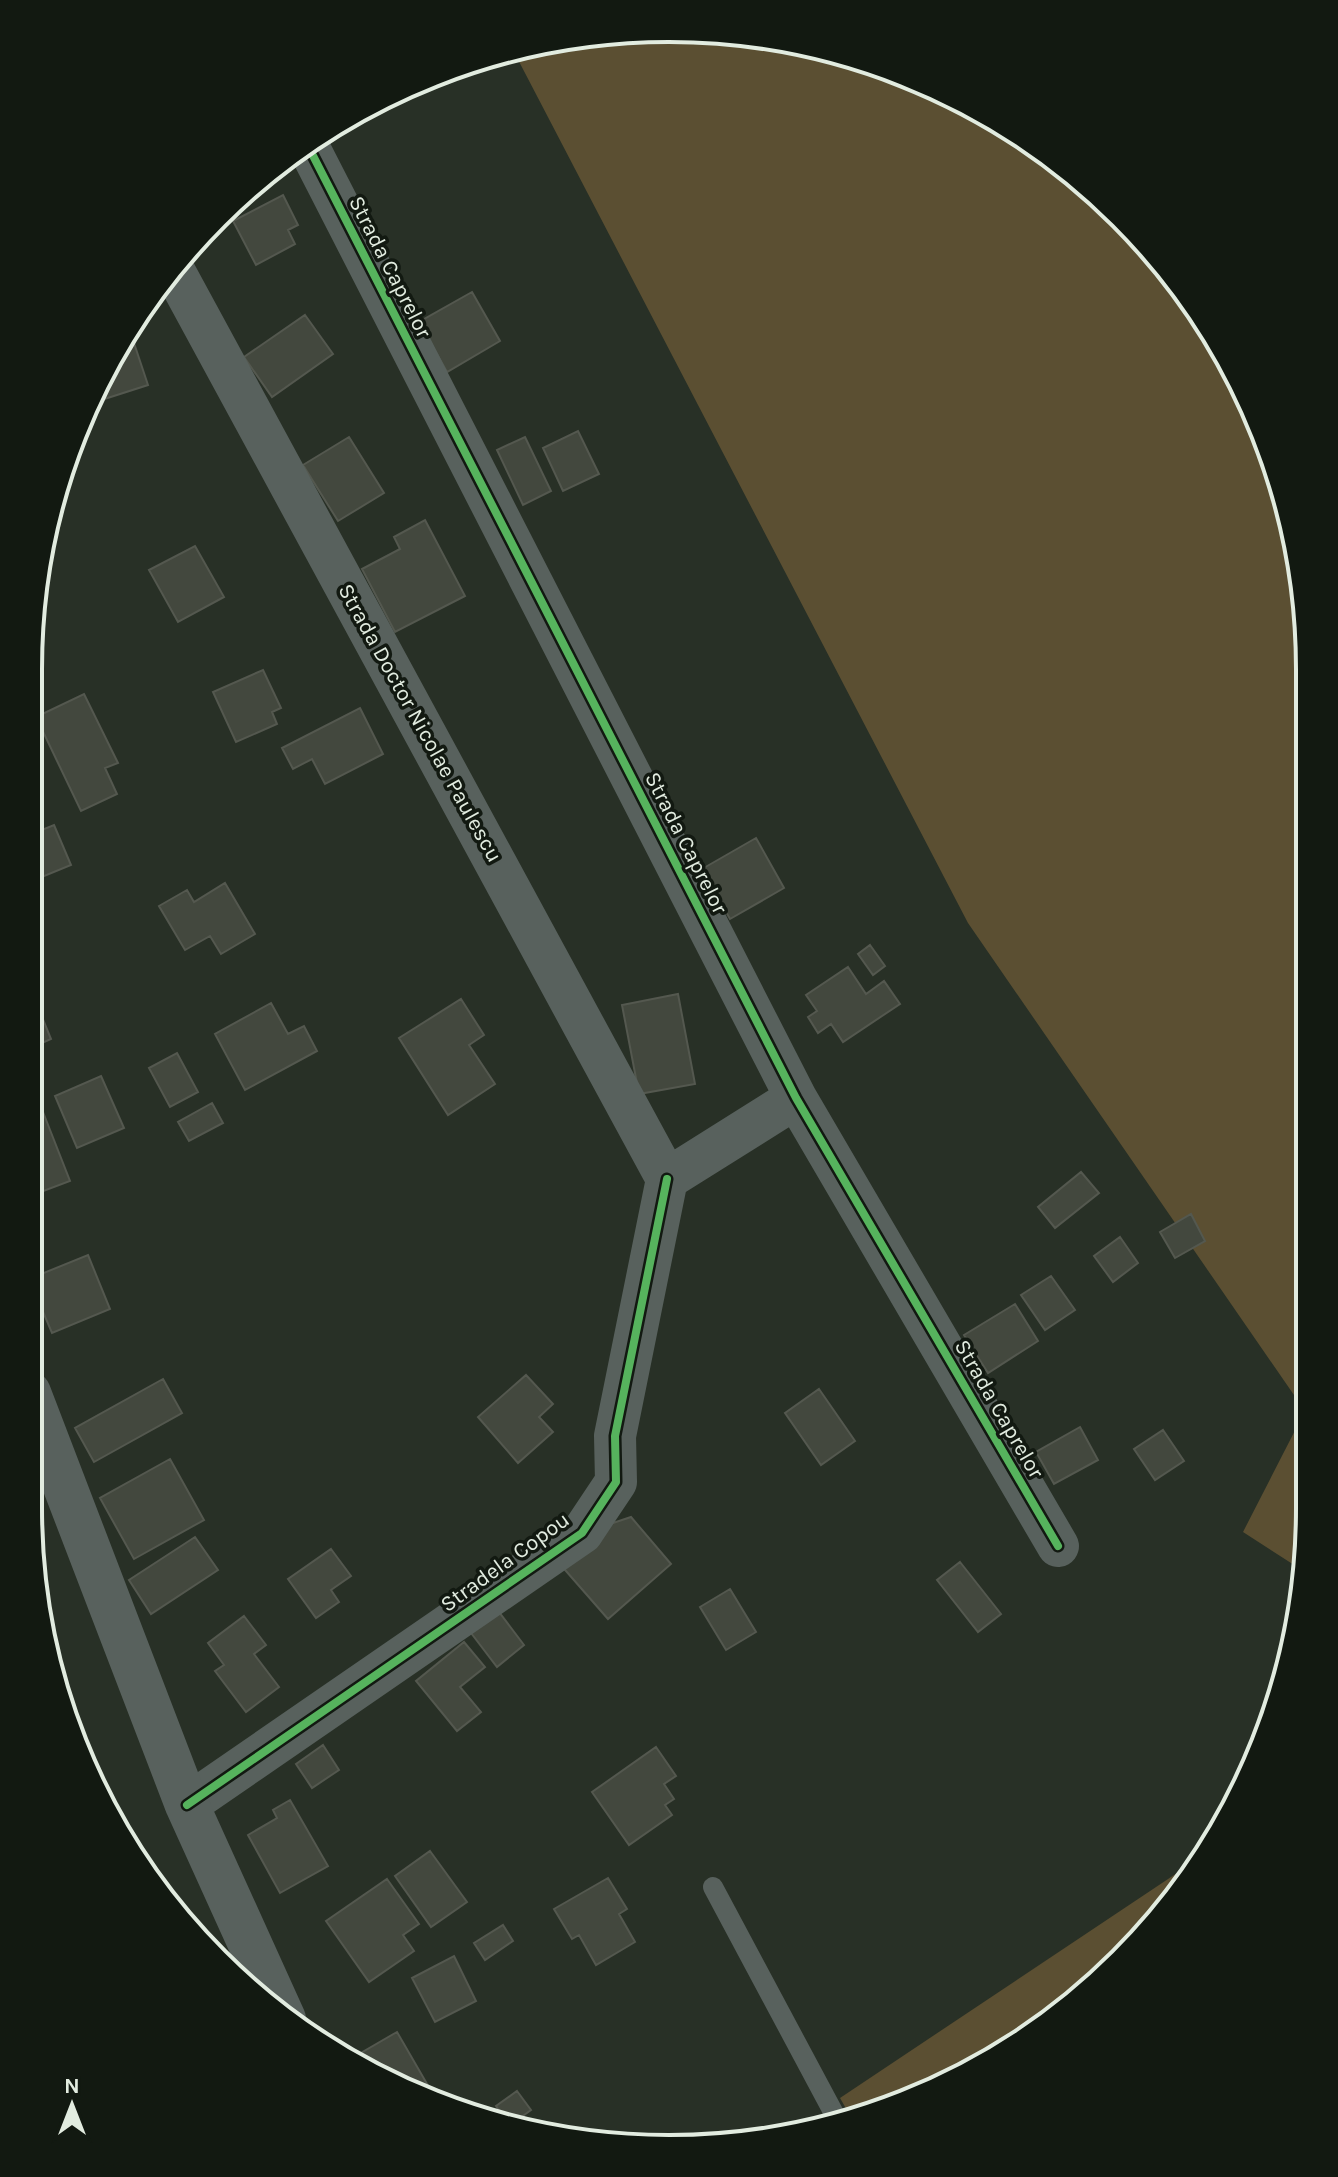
<svg xmlns="http://www.w3.org/2000/svg" width="1338" height="2177" viewBox="0 0 1338 2177" font-family="Karla,sans-serif">
	<style>
		.green { fill: #5b4f32 }
		.building { fill: #43483e; stroke: #54584f; stroke-width: 2 }
		.lines { fill: none; stroke-linecap: round; stroke-linejoin: round }
		.service { stroke: #58615d; stroke-width: 20 }
		.minor { stroke: #58615d; stroke-width: 42 }
		.tertiary { stroke: #58615d; stroke-width: 44 }
		.cycleway-casing { stroke: #121911; stroke-width: 13 }
		.cycleway { stroke: #56b35d; stroke-width: 8 }
		.labels { text-anchor: middle; dominant-baseline: central; stroke-width: 7; stroke-linejoin: round; paint-order: stroke }
		.street-label { font-size: 22px; fill: #e2ece0; stroke: #121911 }
		.rim { fill: none; stroke: #e2ece0; stroke-width: 4 }
	</style>
	<rect width="100%" height="100%" fill="#283026"/>
	<path class="green" d="M710,29l124,21 118,44 107,66 92,87 73,102 52,114 33,164 -4,784 -337,-488 -455,-873 72,-16z
		M1305,1411v161l-62,-40z
		M1201,1857l-23,41 -153,143 -150,74 -23,4 -12,-21z"/>
	<path class="building" d="M283,195l15,30 -10,5 7,14 -39,21 -23,-44z
		M472,292l28,49 -53,31 -28,-50z
		M305,315l28,39 -61,43 -28,-40z
		M130,331l18,54 -59,19z
		M578,431l21,43 -36,17 -20,-43z
		M349,437l35,56 -46,28 -35,-56z
		M525,437l26,54 -28,14 -26,-55z
		M425,520l40,76 -70,36 -33,-63 38,-20 -6,-12z
		M195,546l29,51 -46,25 -29,-52z
		M263,670l18,38 -9,4 5,12 -41,18 -23,-50z
		M84,694l34,69 -13,5 12,26 -36,17 -45,-94z
		M360,708l23,46 -58,30 -13,-25 -19,10 -11,-21z
		M54,825l17,40 -39,16v-47z
		M756,838l28,50 -54,31 -28,-50z
		M225,883l30,51 -34,20 -11,-18 -25,14 -26,-44 28,-16 7,12z
		M870,945l15,21 -12,9 -15,-21z
		M848,967l18,27 18,-13 16,23 -57,38 -12,-18 -13,9 -10,-16 9,-6 -11,-16z
		M31,990l20,49 -20,9z
		M678,994l17,90 -56,10 -17,-89z
		M461,999l23,36 -15,10 26,39 -47,31 -49,-77z
		M271,1003l17,31 16,-8 13,25 -72,39 -30,-56z
		M177,1053l21,39 -28,15 -21,-39z
		M101,1076l23,52 -47,20 -22,-52z
		M212,1103l11,20 -34,18 -11,-19z
		M43,1112l27,69 -40,15v-79z
		M1081,1172l18,21 -44,35 -17,-21z
		M35,1206l7,20 -12,4v-22z
		M1191,1214l14,27 -30,17 -15,-26z
		M1120,1237l18,26 -25,19 -19,-26z
		M88,1255l22,54 -58,24 -23,-54z
		M1051,1276l24,34 -30,20 -24,-35z
		M1015,1304l23,37 -50,32 -24,-38z
		M526,1375l27,29 -14,13 14,15 -35,31 -40,-46z
		M163,1379l19,34 -88,49 -19,-34z
		M819,1389l36,52 -34,24 -36,-52z
		M1080,1427l18,33 -44,24 -18,-32z
		M1163,1430l21,31 -29,19 -21,-31z
		M170,1459l34,61 -70,39 -34,-61z
		M631,1517l40,47 -63,55 -49,-56 42,-36z
		M195,1537l23,33 -67,44 -22,-34z
		M331,1549l20,27 -20,14 8,12 -23,16 -28,-39z
		M960,1562l41,52 -23,18 -41,-52z
		M730,1589l26,43 -30,18 -26,-43z
		M496,1608l28,37 -27,22 -29,-38z
		M244,1616l22,29 -12,9 25,33 -33,25 -31,-41 9,-6 -16,-22z
		M464,1642l21,25 -25,20 21,25 -24,19 -41,-50z
		M59,1694l26,54 -4,2 -19,-36z
		M323,1745l16,25 -27,18 -16,-24z
		M656,1747l20,29 -12,8 10,15 -9,6 7,10 -43,30 -37,-53z
		M290,1800l38,66 -48,27 -32,-58 29,-17 -4,-8z
		M430,1851l37,51 -36,25 -36,-51z
		M608,1878l19,31 -8,5 16,28 -39,23 -17,-30 -7,4 -18,-30z
		M387,1879l32,45 -16,11 11,16 -45,31 -43,-61z
		M503,1925l10,16 -28,19 -11,-17z
		M454,1956l22,45 -41,21 -23,-44z
		M397,2032l33,57 -8,4 -68,-36z
		M517,2091l14,19 -18,13 -5,-1 -12,-16z"/>
	<g class="lines">
		<path class="service" d="M713,1887l125,234"/>
		<path class="minor" d="M307,144l489,954 262,448
			M172,267l495,912
			M667,1179l129,-81
			M187,1805l395,-272 34,-51 -1,-46 52,-257"/>
		<path class="tertiary" d="M29,1393l158,412 97,214"/>
		<defs>
			<path id="cycleway" d="M307,144l489,954 262,448
				M187,1805l395,-272 34,-51 -1,-46 52,-257"/>
		</defs>
		<use href="#cycleway" class="cycleway-casing"/>
		<use href="#cycleway" class="cycleway"/>
	</g>
	<g class="labels">
		<g class="street-label">
			<text transform="translate(390 267) rotate(63)">Strada Caprelor</text>
			<text transform="translate(420 723) rotate(61)">Strada Doctor Nicolae Paulescu</text>
			<text transform="translate(686 843) rotate(63)">Strada Caprelor</text>
			<text transform="translate(999 1409) rotate(60)">Strada Caprelor</text>
			<text transform="translate(505 1562) rotate(-36)">Stradela Copou</text>
		</g>
	</g>
	<path d="M0 0H1338V2177H0ZM669 42H669A627 627 0 0 1 1296 669V1508A627 627 0 0 1 669 2135H669A627 627 0 0 1 42 1508V669A627 627 0 0 1 669 42Z" fill="#121911" fill-rule="evenodd"/>
	<path class="rim" d="M669 42H669A627 627 0 0 1 1296 669V1508A627 627 0 0 1 669 2135H669A627 627 0 0 1 42 1508V669A627 627 0 0 1 669 42Z"/>
	<g transform="translate(72 2105)" stroke="#121911" stroke-width="6" paint-order="stroke">
	<path d="M0-6L14 30L0 20L-14 30Z" fill="#e2ece0"/>
	<text y="-12" font-size="22" font-weight="bold" text-anchor="middle" fill="#e2ece0">N</text>
	</g>
</svg>
